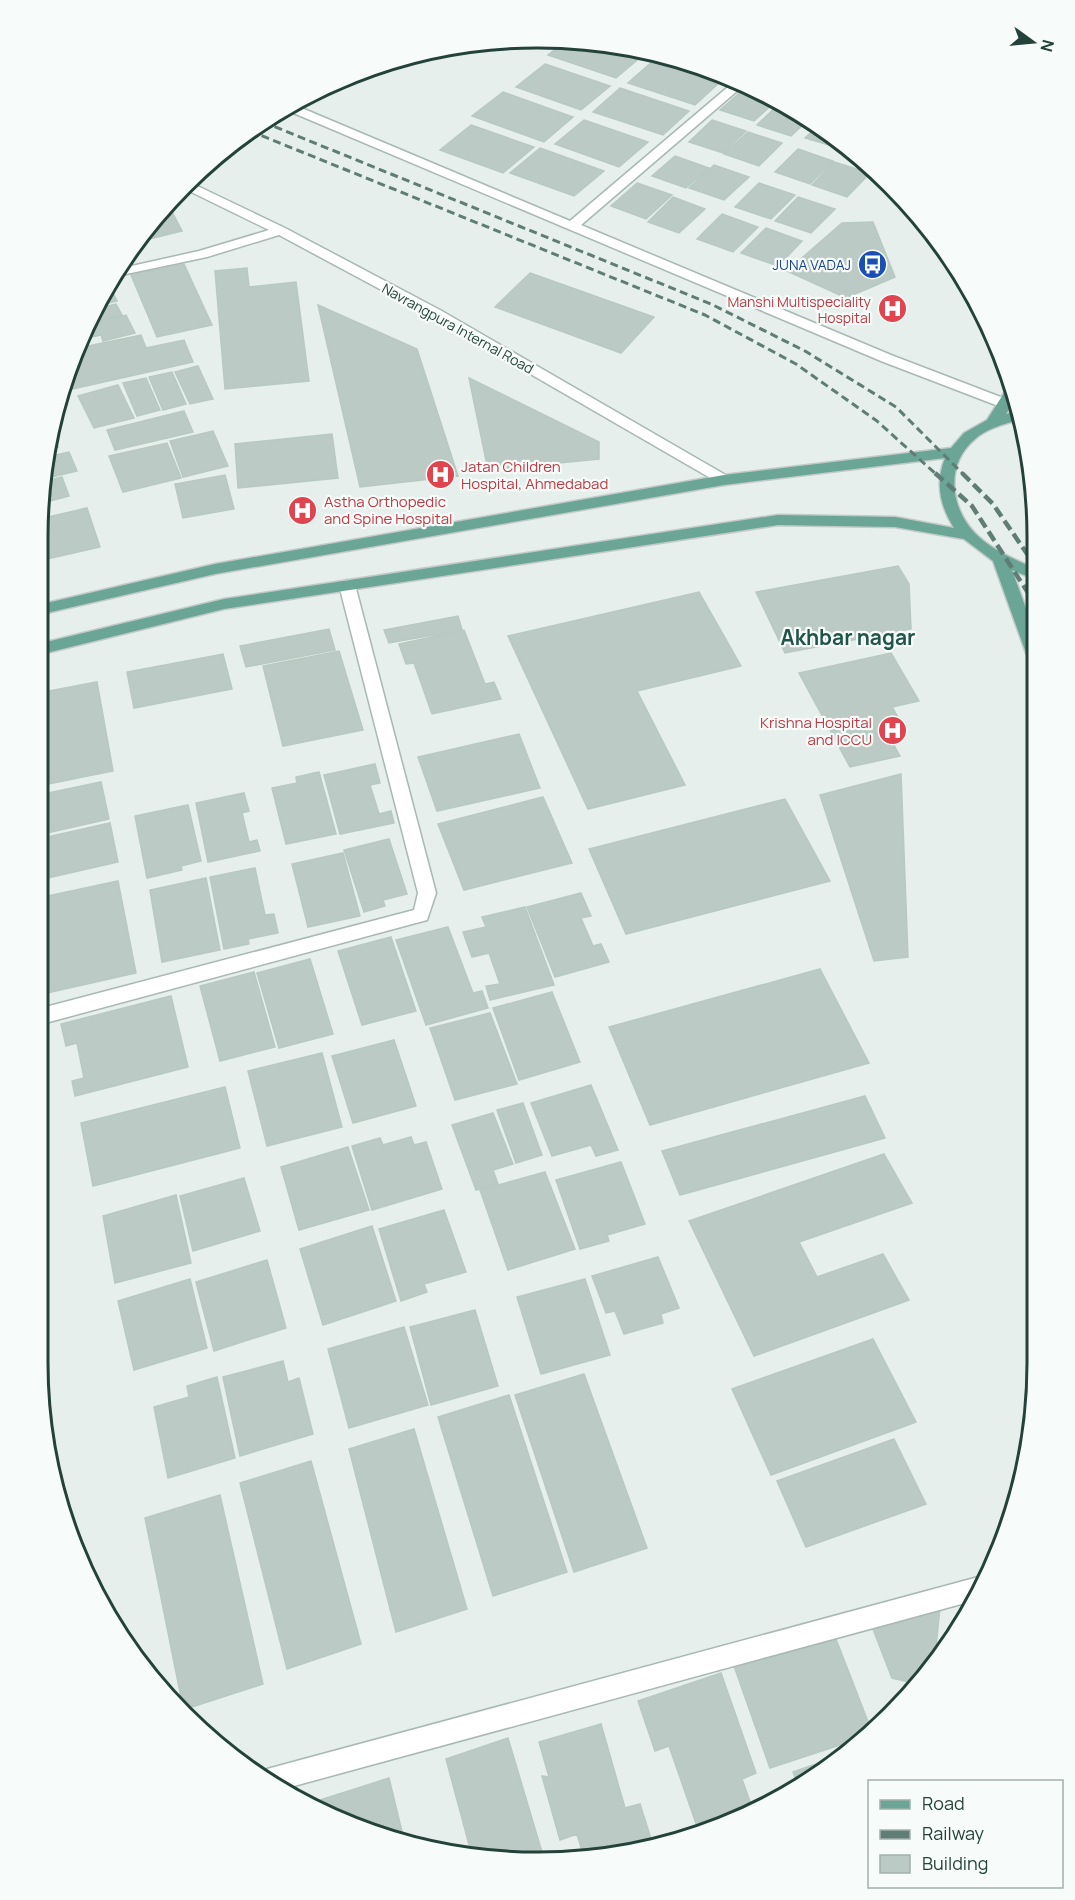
<svg xmlns="http://www.w3.org/2000/svg" width="1075" height="1900" viewBox="0 0 1075 1900" font-family="Manrope,sans-serif">
	<style>
		.building { fill: #bbcac4; stroke: #b8c9c2; stroke-width: 1.5 }
		.lines { fill: none; stroke-linecap: round; stroke-linejoin: round }
		.minor-casing { stroke: #a8b8b2; stroke-width: 3 }
		.major-casing { stroke: #c2cac8; stroke-width: 3 }
		.minor { fill: #fff; fill-rule: evenodd }
		.major { fill: #6aa596; fill-rule: evenodd }
		.rail-far1 { stroke: #5f7d75; stroke-width: 3; stroke-dasharray: 8 4.5; stroke-linecap: butt }
		.rail { stroke: #5f7d75; stroke-width: 4.5; stroke-dasharray: 11 5; stroke-linecap: butt }
		.labels { text-anchor: middle; dominant-baseline: central; stroke-width: 4.5; stroke-linejoin: round; paint-order: stroke }
		.far-transit-label { font-size: 14px; fill: #164399; stroke: #f7fbf9; text-anchor: end }
		.far-health-label { font-size: 14px; fill: #be3a42; stroke: #f7fbf9; text-anchor: end }
		.far-street-label { font-size: 14px; fill: #24423a; stroke: #f7fbf9 }
		.health-label { font-size: 15px; fill: #be3a42; stroke: #f7fbf9; text-anchor: start }
		.district-label { font-size: 21px; font-weight: bold; fill: #1f5548; stroke: #f7fbf9 }
		.rim { fill: none; stroke: #24423a; stroke-width: 3 }
	</style>
	<rect width="100%" height="100%" fill="#e6efeb"/>
	<path class="building" d="M566,41l36,1 41,13 -27,23 -68,-23z
		M654,60l67,21 -26,24 -67,-22z
		M545,64l65,22 -29,24 -65,-23z
		M620,88l69,23 -26,24 -70,-23z
		M744,89l32,10 1,1 -23,21 -34,-11z
		M503,92l70,25 -29,25 -72,-26z
		M781,102l27,18 -17,16 -34,-11z
		M584,120l64,22 -29,25 -64,-23z
		M712,120l34,11 -23,22 -34,-11z
		M471,125l63,22 -31,26 -63,-23z
		M817,127l32,24 -44,-13z
		M748,132l34,11 -23,23 -35,-12z
		M540,148l64,23 -30,25 -64,-23z
		M798,149l35,12 -23,23 -35,-12z
		M675,156l34,12 -23,20 -34,-12z
		M834,162l36,11 -23,24 -35,-12z
		M714,165l35,12 -25,23 -35,-12z
		M637,183l35,12 -26,24 -35,-13z
		M759,183l36,12 -24,24 -36,-12z
		M673,197l32,12 -26,24 -31,-11z
		M798,197l37,12 -24,24 -36,-12z
		M167,202l15,29 -45,11 25,-34z
		M722,214l36,13 -25,25 -36,-13z
		M873,222l22,55 -49,21 -59,-27 55,-48z
		M766,228l36,13 -24,25 -37,-13z
		M184,264l28,61 -55,12 -26,-62z
		M247,268l2,19 47,-5 13,99 -84,8 -10,-118z
		M530,273l124,44 -33,36 -126,-46z
		M108,283l9,18 -20,5 8,-19z
		M116,304l6,11 -32,8 6,-14z
		M318,305l99,44 41,127 -98,11z
		M126,315l9,18 -32,8 -2,-6 -18,4 7,-15z
		M141,335l5,13 38,-8 9,22 -121,27 -4,-13 11,-28z
		M198,366l15,33 -23,5 -15,-32z
		M172,372l14,32 -23,6 -14,-33z
		M146,378l14,32 -23,6 -14,-33z
		M469,378l130,64v17l-111,11z
		M118,385l16,33 -40,10 -16,-32z
		M184,411l9,21 -78,18 -8,-20z
		M51,429l7,18 -10,2z
		M213,431l15,35 -45,11 -13,-36z
		M332,434l6,44 -100,10 -3,-44z
		M167,443l14,35 -58,14 -14,-36z
		M69,452l8,19 -34,8 3,-22z
		M225,475l9,34 -51,9 -8,-34z
		M62,477l7,19 -30,8 3,-22z
		M87,508l13,39 -62,14 1,-42z
		M898,566l11,18 2,45 -126,24 -29,-61z
		M699,592l42,74 -104,25 48,94 -97,24 -80,-173z
		M458,616l4,14 -73,13 -5,-13z
		M329,629l6,21 -89,17 -6,-21z
		M464,630l21,54 9,-2 7,17 -69,15 -18,-51 -8,1 -7,-20z
		M339,651l24,79 -80,16 -20,-80z
		M891,653l28,48 -27,6 7,12 -18,3 19,34 -50,11 -51,-94z
		M223,654l9,35 -98,19 -7,-36z
		M97,682l16,89 -75,15v-93z
		M519,734l21,54 -103,23 -19,-54z
		M375,764l5,19 -10,2 9,29 12,-3 3,12 -54,11 -16,-59z
		M319,772l17,62 -50,10 -14,-56 25,-5 -1,-6z
		M901,774l7,183 -34,4 -54,-166z
		M101,782l8,37 -71,16v-40z
		M244,793l5,18 -7,2 7,29 8,-2 3,11 -52,11 -12,-59z
		M543,797l29,66 -108,27 -26,-66z
		M785,799l45,82 -204,53 -37,-85z
		M188,805l13,56 -20,5 1,4 -35,8 -12,-62z
		M110,823l8,39 -75,17 -5,-40z
		M389,839l18,55 -24,6 2,6 -21,6 -20,-62z
		M343,853l17,63 -52,11 -16,-63z
		M255,868l10,47 9,-1 4,19 -30,6 1,5 -25,5 -14,-72z
		M206,878l14,72 -58,12 -12,-72z
		M118,881l18,92 -98,22v-97z
		M581,893l10,23 -10,2 12,28 8,-2 8,18 -54,15 -28,-70z
		M525,907l29,78 -64,15 -4,-14 14,-2 -11,-31 -17,4 -9,-25 23,-5 -4,-10z
		M448,927l25,66 9,-2 6,17 -62,17 -30,-85z
		M391,937l25,74 -54,14 -24,-74z
		M310,959l23,75 -54,14 -22,-75z
		M820,969l49,94 -219,62 -41,-98z
		M254,972l21,75 -55,14 -20,-75z
		M552,992l28,70 -61,18 -26,-72z
		M171,996l17,71 -113,29 -3,-15 12,-3 -7,-35 -11,3 -5,-22z
		M490,1013l27,71 -62,16 -25,-72z
		M394,1040l22,66 -63,17 -21,-67z
		M322,1053l20,74 -75,19 -19,-75z
		M591,1085l27,65 -22,6 -5,-11 -39,11 -21,-53z
		M225,1087l15,61 -147,38 -12,-63z
		M865,1096l20,42 -205,57 -18,-44z
		M523,1103l19,52 -26,8 -19,-53z
		M493,1113l20,51 -20,6 5,14 -22,6 -24,-65z
		M411,1137l3,8 12,-3 16,47 -70,21 -20,-64 28,-8 3,7z
		M348,1147l21,63 -70,20 -18,-63z
		M884,1154l28,49 -113,39 18,35 66,-23 26,46 -155,56 -65,-135z
		M621,1162l24,62 -38,11 2,6 -29,8 -24,-69z
		M545,1172l30,77 -67,21 -28,-80z
		M244,1178l16,53 -67,20 -13,-55z
		M176,1195l15,68 -76,20 -12,-67z
		M444,1210l22,62 -42,12 3,8 -26,9 -22,-72z
		M372,1226l24,75 -73,24 -23,-76z
		M658,1257l21,51 -18,6 2,9 -39,11 -9,-23 -9,2 -14,-37z
		M267,1260l19,68 -72,23 -18,-69z
		M190,1279l17,69 -73,22 -16,-69z
		M585,1279l25,76 -69,19 -24,-77z
		M475,1310l23,76 -67,19 -21,-78z
		M404,1327l24,78 -79,23 -21,-79z
		M873,1339l43,83 -145,53 -39,-86z
		M283,1361l5,21 11,-4 14,56 -73,22 -17,-79z
		M584,1374l63,174 -73,24 -59,-177z
		M217,1377l18,81 -67,20 -14,-71 35,-10 -2,-11z
		M509,1395l58,177 -74,24 -55,-179z
		M414,1429l53,180 -71,23 -47,-183z
		M894,1439l32,65 -120,43 -29,-66z
		M311,1461l50,183 -74,25 -47,-186z
		M220,1495l43,189 -77,25 -3,-2 -38,-189z
		M940,1608l-5,48 -22,27 -21,-5 -21,-54z
		M834,1634l38,98 -2,3 -100,33 -36,-102z
		M721,1673l35,100 -14,6 11,31 -24,15 -30,7 -30,-86 -14,5 -17,-50z
		M601,1724l24,84 15,-4 12,38 -68,16 -7,-24 -17,6 -18,-64 7,1 -10,-35z
		M508,1738l36,121 -73,-7 -25,-93z
		M839,1756l-42,26 -4,-10z
		M389,1778l16,66 -87,-40 -1,-3z"/>
	<g class="lines">
		<defs>
			<path id="minor" d="M735,81l9,4 -163,140 310,130 120,46 2,3 -2,3h-10l-120,-46 -597,-252 8,-5 278,117z
				M189,182l96,46 155,82 289,167 2,3 -7,5 -5,-2 -289,-167 -151,-81 -72,22 -95,20 6,-8 81,-18 70,-21 -86,-42z
				M347,580l8,5 81,308 -9,27 -389,105v-16l376,-99 4,-17 -79,-308z
				M982,1576l4,2 -10,22 -693,189 -26,-13 2,-3 8,-4z"/>
			<path id="major" d="M1013,384l3,14 -10,16 13,-3 2,8c-16,5 -34,9 -46,20 -31,26 -25,71 3,97 16,15 36,23 56,32v11l-22,-9 22,61v28l-6,-2 -2,-4 -33,-92 -29,-22 -69,-12 -117,-2 -554,84 -186,46v-11l186,-45 554,-84 117,2 59,11c-14,-22 -19,-45 -9,-70l-221,27 -509,89 -177,41v-10l177,-41 509,-89 227,-27 13,-15 23,-13 22,-35z"/>
		</defs>
		<use href="#minor" class="minor-casing"/>
		<use href="#major" class="major-casing"/>
		<use href="#minor" class="minor"/>
		<use href="#major" class="major"/>
		<path class="rail-far1" d="M263,122l448,182 94,47 91,56 68,68
			M250,131l455,184 91,49 81,57 60,54"/>
		<path class="rail" d="M935,473l37,33 62,96
			M962,473l31,31 41,60"/>
	</g>
	<defs>
		<symbol id="bus-disc" viewBox="-11 -11 22 22"><circle r="9.5" fill="#1a4fb4" stroke="#f7fbf9"/><path d="M-5-6H5V4H4V6H2V4H-2V6H-4V4H-5ZM-3.5-4V0h7V-4ZM-3.5 1.2v1.5H-2V1.2ZM2 1.2v1.5H3.5V1.2Z" fill="#fff"/></symbol>
		<symbol id="hospital-disc" viewBox="-11 -11 22 22"><circle r="9.5" fill="#e0444e" stroke="#f7fbf9"/><path d="M-5-5h3v3.5h4V-5h3V5h-3V1.5h-4V5h-3Z" fill="#fff"/></symbol>
	</defs>
	<g fill-rule="evenodd">
		<use href="#bus-disc" x="856" y="248" width="33" height="33"/>
		<use href="#hospital-disc" x="876" y="292" width="33" height="33"/>
		<use href="#hospital-disc" x="424" y="458" width="33" height="33"/>
		<use href="#hospital-disc" x="286" y="494" width="33" height="33"/>
		<use href="#hospital-disc" x="876" y="714" width="33" height="33"/>
	</g>
	<g class="labels">
		<g class="far-transit-label">
			<text x="851" y="264">JUNA VADAJ</text>
		</g>
		<g class="far-health-label">
			<text x="871" y="301">Manshi Multispeciality<tspan x="871" dy="16">Hospital</tspan></text>
		</g>
		<g class="far-street-label">
			<text transform="translate(458 328) rotate(29)">Navrangpura Internal Road</text>
		</g>
		<g class="health-label">
			<text x="461" y="466">Jatan Children<tspan x="461" dy="17">Hospital, Ahmedabad</tspan></text>
			<text x="324" y="501">Astha Orthopedic<tspan x="324" dy="17">and Spine Hospital</tspan></text>
			<text x="872" y="722" text-anchor="end">Krishna Hospital<tspan x="872" dy="17">and ICCU</tspan></text>
		</g>
		<g class="district-label">
			<text x="848" y="637">Akhbar nagar</text>
		</g>
	</g>
	<path d="M0 0H1075V1900H0ZM537 48H538A489 489 0 0 1 1027 537V1363A489 489 0 0 1 538 1852H537A489 489 0 0 1 48 1363V537A489 489 0 0 1 537 48Z" fill="#f7fbf9" fill-rule="evenodd"/>
	<path class="rim" d="M537 48H538A489 489 0 0 1 1027 537V1363A489 489 0 0 1 538 1852H537A489 489 0 0 1 48 1363V537A489 489 0 0 1 537 48Z"/>
	<rect x="868" y="1780" width="195" height="108" fill="#f7fbf9" stroke="#a3b1ad" stroke-width="1.5"/>
	<rect x="880" y="1800" width="30" height="9" fill="#6aa596" stroke="#a3b1ad" stroke-width="1.5"/>
	<text x="922" y="1810" font-size="18" fill="#24423a">Road</text>
	<rect x="880" y="1830" width="30" height="9" fill="#5f7d75" stroke="#a3b1ad" stroke-width="1.5"/>
	<text x="922" y="1840" font-size="18" fill="#24423a">Railway</text>
	<rect x="880" y="1855" width="30" height="18" fill="#bbcac4" stroke="#a3b1ad" stroke-width="1.5"/>
	<text x="922" y="1870" font-size="18" fill="#24423a">Building</text>
	<g transform="translate(1033 42) rotate(105)" stroke="#f7fbf9" stroke-width="4.5" paint-order="stroke">
	<path d="M0-4.5L10 22L0 15L-10 22Z" fill="#24423a"/>
	<text y="-9" font-size="16" font-weight="bold" text-anchor="middle" fill="#24423a">N</text>
	</g>
</svg>
